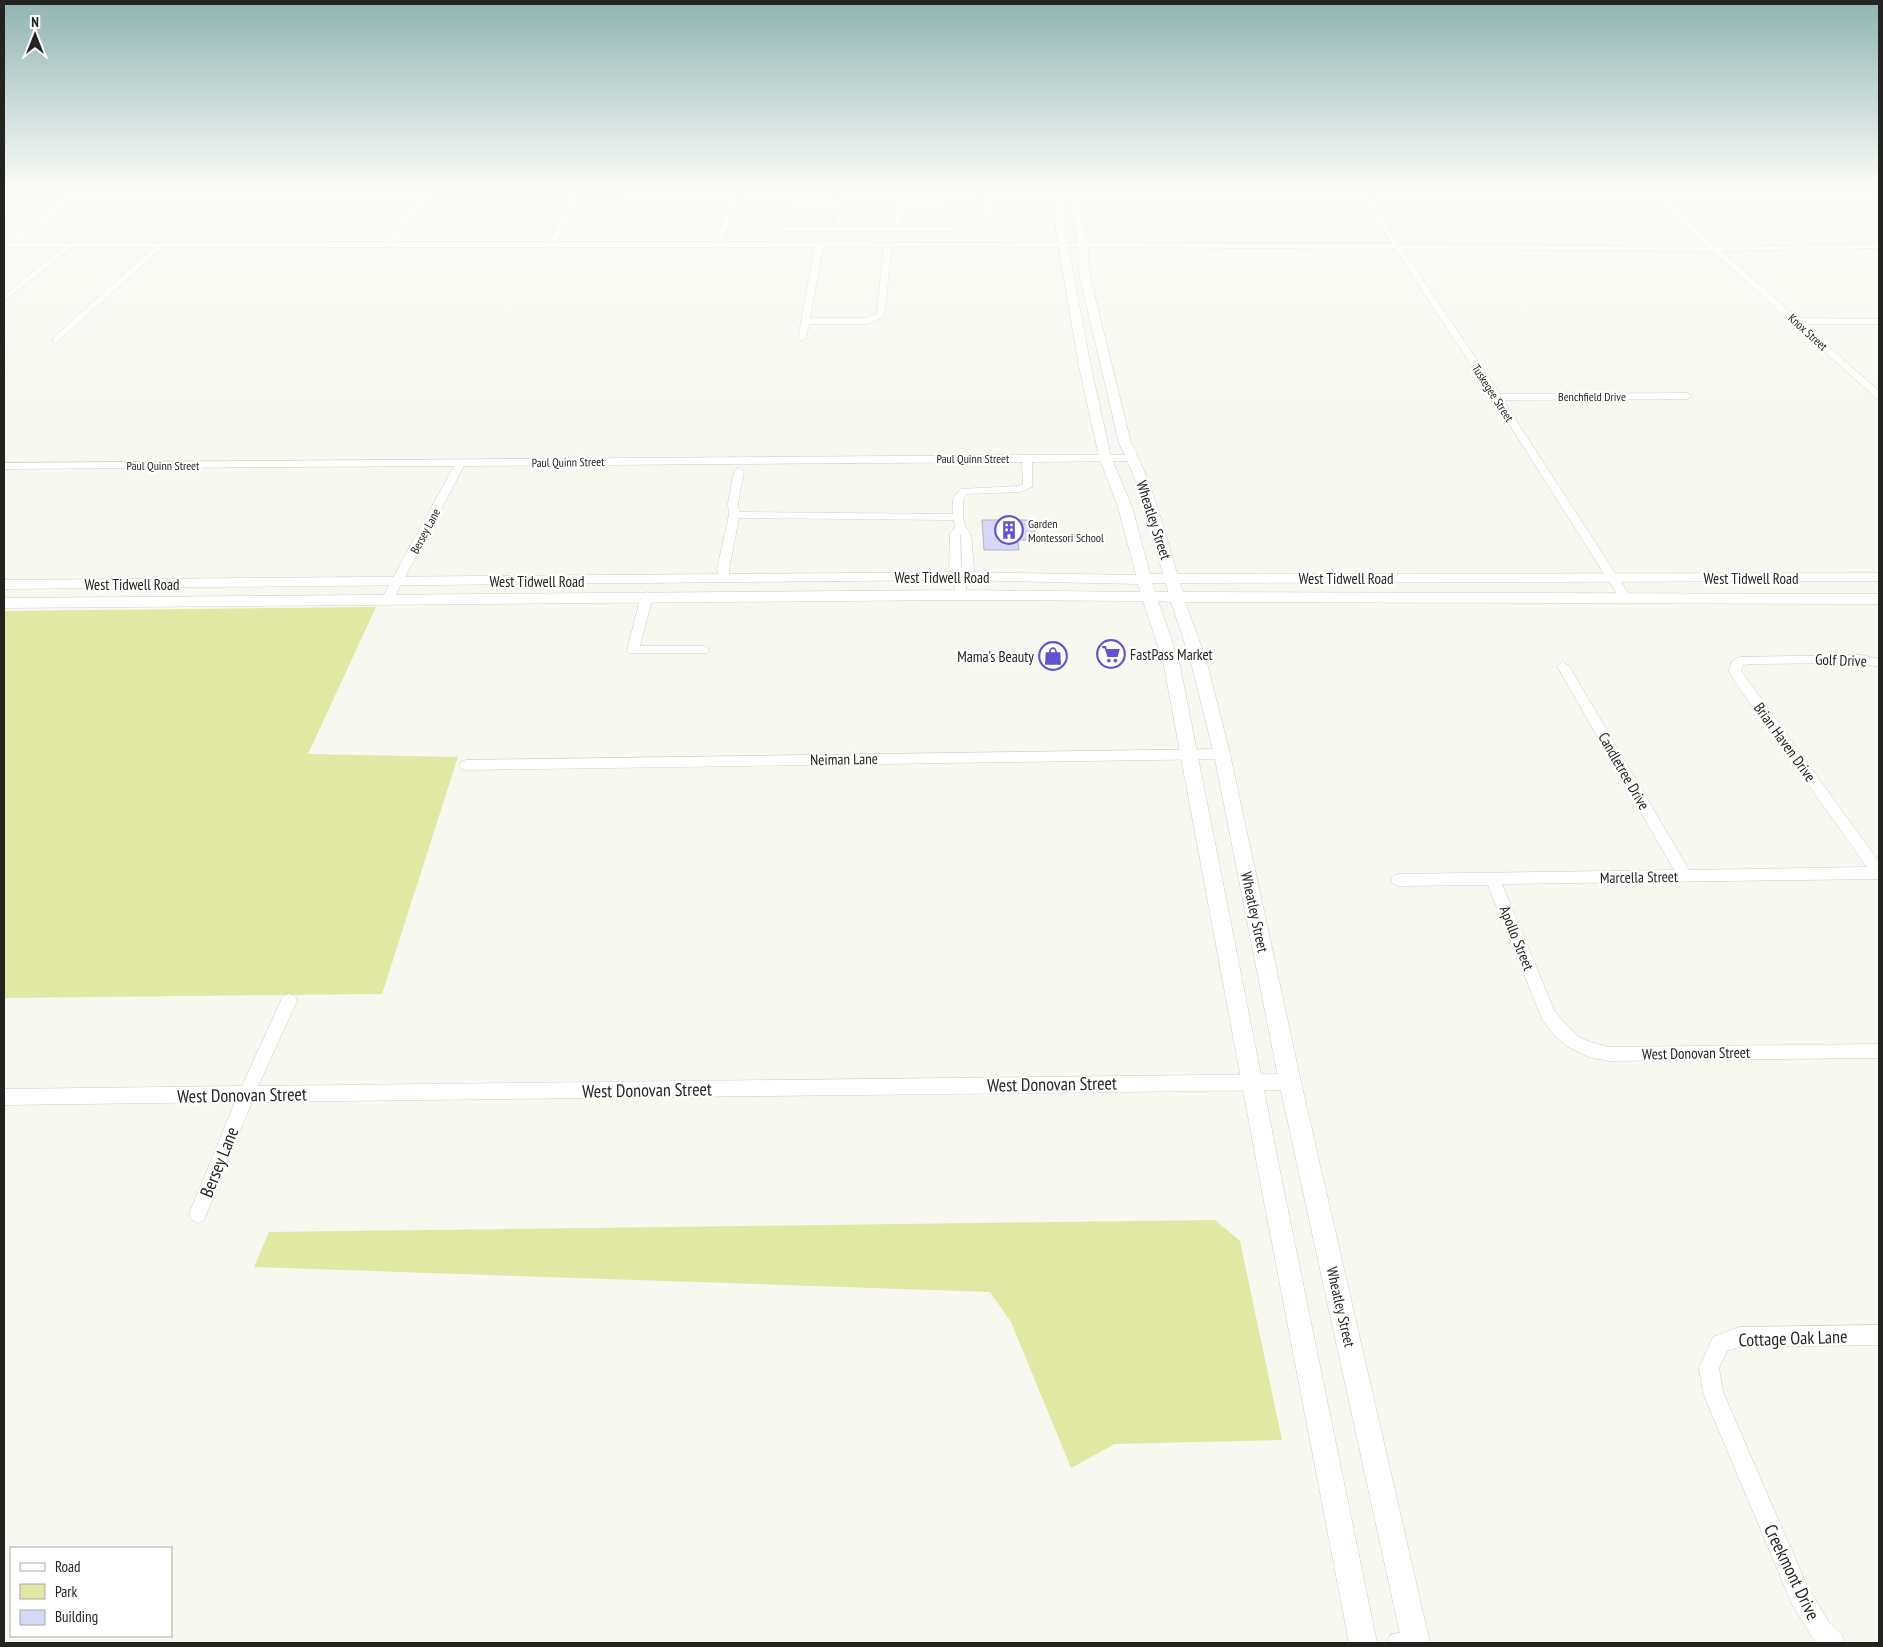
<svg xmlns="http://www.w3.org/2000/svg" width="1883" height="1647" viewBox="0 0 1883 1647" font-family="'PT Sans Narrow',sans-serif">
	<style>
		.green { fill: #e1e8a3 }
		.building { fill: #d5d8f6; stroke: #b3b4bc }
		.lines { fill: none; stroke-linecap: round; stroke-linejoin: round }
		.minor-casing { stroke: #cecfc7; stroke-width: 1 }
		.major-casing { stroke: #cecfc7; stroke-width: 1 }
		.minor { fill: #fff; fill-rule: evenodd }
		.major { fill: #fff; fill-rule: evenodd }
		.labels { text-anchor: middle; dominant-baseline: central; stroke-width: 4.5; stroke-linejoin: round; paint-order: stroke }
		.far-street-label { font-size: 12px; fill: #232420; stroke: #fff }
		.far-poi-label { font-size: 12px; fill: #232420; stroke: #fff; text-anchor: start }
		.street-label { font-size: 15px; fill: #232420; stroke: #fff }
		.poi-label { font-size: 15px; fill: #232420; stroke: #fff; text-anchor: start }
		.near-street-label { font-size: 18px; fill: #232420; stroke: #fff }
	</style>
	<rect width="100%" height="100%" fill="#f7f8ef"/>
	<path class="green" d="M376,607l-68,147 150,3 -76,237 -378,4v-387z
		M1215,1220l25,21 42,199 -167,4 -44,24 -60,-146 -21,-30 -736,-25 15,-35z"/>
	<path class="building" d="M982,520h52l2,20h-18l1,10h-35z"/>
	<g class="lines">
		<defs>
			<path id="minor" d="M426,188h6l-3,5 190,1v2l-2,1h-38l-23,45h160l17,-54h6l-15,54 668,2 -37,-56h6l2,3h146l4,2 -4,2h-143l33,49 309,3 -32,-29 -144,1 -4,-2 4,-2 140,-1 -28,-26h7l66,59 162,-3v4l-157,3 75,67 82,1v5h-76l76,67v8l-3,-1 -163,-147 -311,-2 98,145 187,-1 5,3 -5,3 -184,1 129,199 -6,4 -4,-1 -130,-205 -97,-148 -503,-3 -8,70 -16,8h-59l-3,14 -4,3 -4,-3 17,-91h-652l-107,96 -3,-1v-4l101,-91h-81l-69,54v-6l60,-48h-60v-4h4l61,-47h-53l-2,-1v-2l62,-1 4,2 -62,49 368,-1zM426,197h146l-24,45h-154zM884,246l-7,67 -11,5h-56l13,-71z
				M840,188h6l-5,39h53l4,-39h6l-1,16h44l4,2 -4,2h-44l-2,19h50l4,2 -4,2h-169l-1,-2 4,-2h49l2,-19h-45l-4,-2 4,-2h46z
				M1054,188l2,1v2l-67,1 1,16 68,-1h3v4l-71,1v8l-7,-2v-29z
				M1027,455h106l5,3 -5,3 -101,1v25l-12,5 -52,2 -5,5v18l3,11 5,6 3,36 -8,4v21l-6,4 -6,-4 1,-21 -6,-5 1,-36 5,-5 -1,-8 -215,-2 -10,51 1,10 -2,2h-8l-3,-12 12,-54 -1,-12 6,-32 5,-3 5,3 -6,32 1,9 214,2v-16l8,-9 57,-3 5,-2 -1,-22 -558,4 -70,132 -6,4 -6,-4 72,-132 -450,3v-6zM960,534l1,1 1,33 -1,-1z
				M647,592l6,4 -13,50h63l4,1 2,3 -2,3h-78l-2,-3 14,-54z
				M1861,655l18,4v8l-18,-4 -110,1 -8,1 -2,6 138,191v17l-377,5 52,126 12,15 13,12 11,5 19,5 270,-3v14l-270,3 -20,-4 -21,-10 -13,-11 -13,-17 -54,-134 -90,1 -5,-2 -2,-4 2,-4 5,-2 276,-4 -117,-204 6,-4 6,4 120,204 178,-3 -132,-185 -6,-11 2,-9 9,-5z
				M1222,749l5,2 2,3 -2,3 -5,2 -756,11 -5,-2 -2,-3 2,-3 5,-2z
				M289,994l6,2 2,5 -39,85 1032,-12 6,3 2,5 -2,5 -6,3 -1038,12 -48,118 -6,3 -6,-3 -3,-6 46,-112 -231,3v-16l238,-3 41,-90z
				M1879,1325v20l-140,2 -12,4 -8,17 4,24 85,196 20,33 14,14 3,8h-27l-6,-6 -20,-33 -89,-211 -4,-25 14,-31 26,-10z
				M1416,1629l8,3 3,8 -1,3h-39l3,-8z"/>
			<path id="major" d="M1049,188h8l34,179 20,90 21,50 18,67h13c-12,-44 -23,-90 -44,-131l-40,-170 -1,-28 -11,-57h8l13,57 1,28 42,170c22,41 33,87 46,131l702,-1v8l-699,2 3,9 696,2v10l-694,-2 21,57 24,95 71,328 129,561h-28l-123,-561 -65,-328 -24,-95 -19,-57 -13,-1 21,60 104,525 94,457h-28l-88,-457 -98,-525 -20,-60 -183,-1 -956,8v-10l956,-8 180,2 -2,-8 -177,-4 -957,9v-9l957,-8 175,3 -18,-68 -19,-50 -20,-90zM1152,583h14l2,9h-13z"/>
		</defs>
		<use href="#minor" class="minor-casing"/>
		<use href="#major" class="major-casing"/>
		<use href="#minor" class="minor"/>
		<use href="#major" class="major"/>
	</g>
	<linearGradient id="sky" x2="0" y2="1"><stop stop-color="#90b3b2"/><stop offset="0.45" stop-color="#fbfcf8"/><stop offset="1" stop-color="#fbfcf8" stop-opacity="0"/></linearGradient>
	<rect width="1883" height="418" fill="url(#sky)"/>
	<defs>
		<symbol id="building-ring" viewBox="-11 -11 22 22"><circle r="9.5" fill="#fff" stroke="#5f56cf" stroke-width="1.5"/><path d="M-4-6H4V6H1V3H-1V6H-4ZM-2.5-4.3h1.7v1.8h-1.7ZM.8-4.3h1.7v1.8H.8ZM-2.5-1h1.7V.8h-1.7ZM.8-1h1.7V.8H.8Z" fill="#5f56cf"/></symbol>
		<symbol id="supermarket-ring" viewBox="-11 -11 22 22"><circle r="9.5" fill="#fff" stroke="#5f56cf" stroke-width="1.5"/><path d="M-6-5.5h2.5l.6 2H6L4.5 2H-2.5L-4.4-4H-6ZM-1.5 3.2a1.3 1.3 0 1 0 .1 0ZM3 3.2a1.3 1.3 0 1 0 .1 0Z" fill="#5f56cf"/></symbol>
		<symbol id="shop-ring" viewBox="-11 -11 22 22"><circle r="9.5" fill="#fff" stroke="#5f56cf" stroke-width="1.5"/><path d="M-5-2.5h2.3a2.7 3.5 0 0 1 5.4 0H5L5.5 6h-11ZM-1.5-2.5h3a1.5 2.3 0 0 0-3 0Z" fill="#5f56cf"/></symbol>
	</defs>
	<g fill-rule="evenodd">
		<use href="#building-ring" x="993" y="514" width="32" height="32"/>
		<use href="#supermarket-ring" x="1095" y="638" width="32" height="32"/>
		<use href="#shop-ring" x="1037" y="640" width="32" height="32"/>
	</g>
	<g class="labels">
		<g class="far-street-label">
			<text transform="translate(1808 332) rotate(42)">Knox Street</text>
			<text transform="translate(1493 393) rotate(57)">Tuskegee Street</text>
			<text x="1592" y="396">Benchfield Drive</text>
			<text x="973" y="458">Paul Quinn Street</text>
			<text transform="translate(568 462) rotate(-1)">Paul Quinn Street</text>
			<text x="163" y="465">Paul Quinn Street</text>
			<text transform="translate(425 531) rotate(-62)">Bersey Lane</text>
		</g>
		<g class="far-poi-label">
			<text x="1028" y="523">Garden<tspan x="1028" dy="14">Montessori School</tspan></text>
		</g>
		<g class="street-label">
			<text transform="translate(1154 520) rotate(72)">Wheatley Street</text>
			<text x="942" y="577">West Tidwell Road</text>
			<text x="1346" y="578">West Tidwell Road</text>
			<text x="1751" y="578">West Tidwell Road</text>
			<text x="537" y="581">West Tidwell Road</text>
			<text x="132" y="584">West Tidwell Road</text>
			<text transform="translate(1841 660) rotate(2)">Golf Drive</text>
			<text transform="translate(1785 742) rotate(54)">Brian Haven Drive</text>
			<text transform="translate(844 759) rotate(-1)">Neiman Lane</text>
			<text transform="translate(1624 771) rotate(60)">Candletree Drive</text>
			<text transform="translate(1639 877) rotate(-1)">Marcella Street</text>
			<text transform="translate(1255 912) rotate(78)">Wheatley Street</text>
			<text transform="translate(1517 938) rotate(68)">Apollo Street</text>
			<text transform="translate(1696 1053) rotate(-1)">West Donovan Street</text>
			<text transform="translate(1341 1307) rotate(77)">Wheatley Street</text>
		</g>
		<g class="poi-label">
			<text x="1130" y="654">FastPass Market</text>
			<text x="1034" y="656" text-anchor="end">Mama's Beauty</text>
		</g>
		<g class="near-street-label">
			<text transform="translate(1052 1084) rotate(-1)">West Donovan Street</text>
			<text transform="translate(647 1090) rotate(-1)">West Donovan Street</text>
			<text transform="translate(242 1095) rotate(-1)">West Donovan Street</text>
			<text transform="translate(219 1162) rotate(-68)">Bersey Lane</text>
			<text transform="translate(1793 1338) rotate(-2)">Cottage Oak Lane</text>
			<text transform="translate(1792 1572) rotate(64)">Creekmont Drive</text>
		</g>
	</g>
	<rect width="1883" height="1647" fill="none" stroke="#232420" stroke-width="10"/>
	<rect x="10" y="1547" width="162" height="90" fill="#ffffff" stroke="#a7a7a6"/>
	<rect x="20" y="1563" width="25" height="8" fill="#ffffff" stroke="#a7a7a6"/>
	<text x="55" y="1572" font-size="15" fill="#232420">Road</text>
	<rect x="20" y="1584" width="25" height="15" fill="#e1e8a3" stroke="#a7a7a6"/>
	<text x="55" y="1597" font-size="15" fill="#232420">Park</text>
	<rect x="20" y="1610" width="25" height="15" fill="#d5d8f6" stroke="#a7a7a6"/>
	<text x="55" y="1622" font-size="15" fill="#232420">Building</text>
	<g transform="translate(35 35)" stroke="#ffffff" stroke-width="4" paint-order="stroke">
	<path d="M0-4L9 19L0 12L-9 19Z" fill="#232420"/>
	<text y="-8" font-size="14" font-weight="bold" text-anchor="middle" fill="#232420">N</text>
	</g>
</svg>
